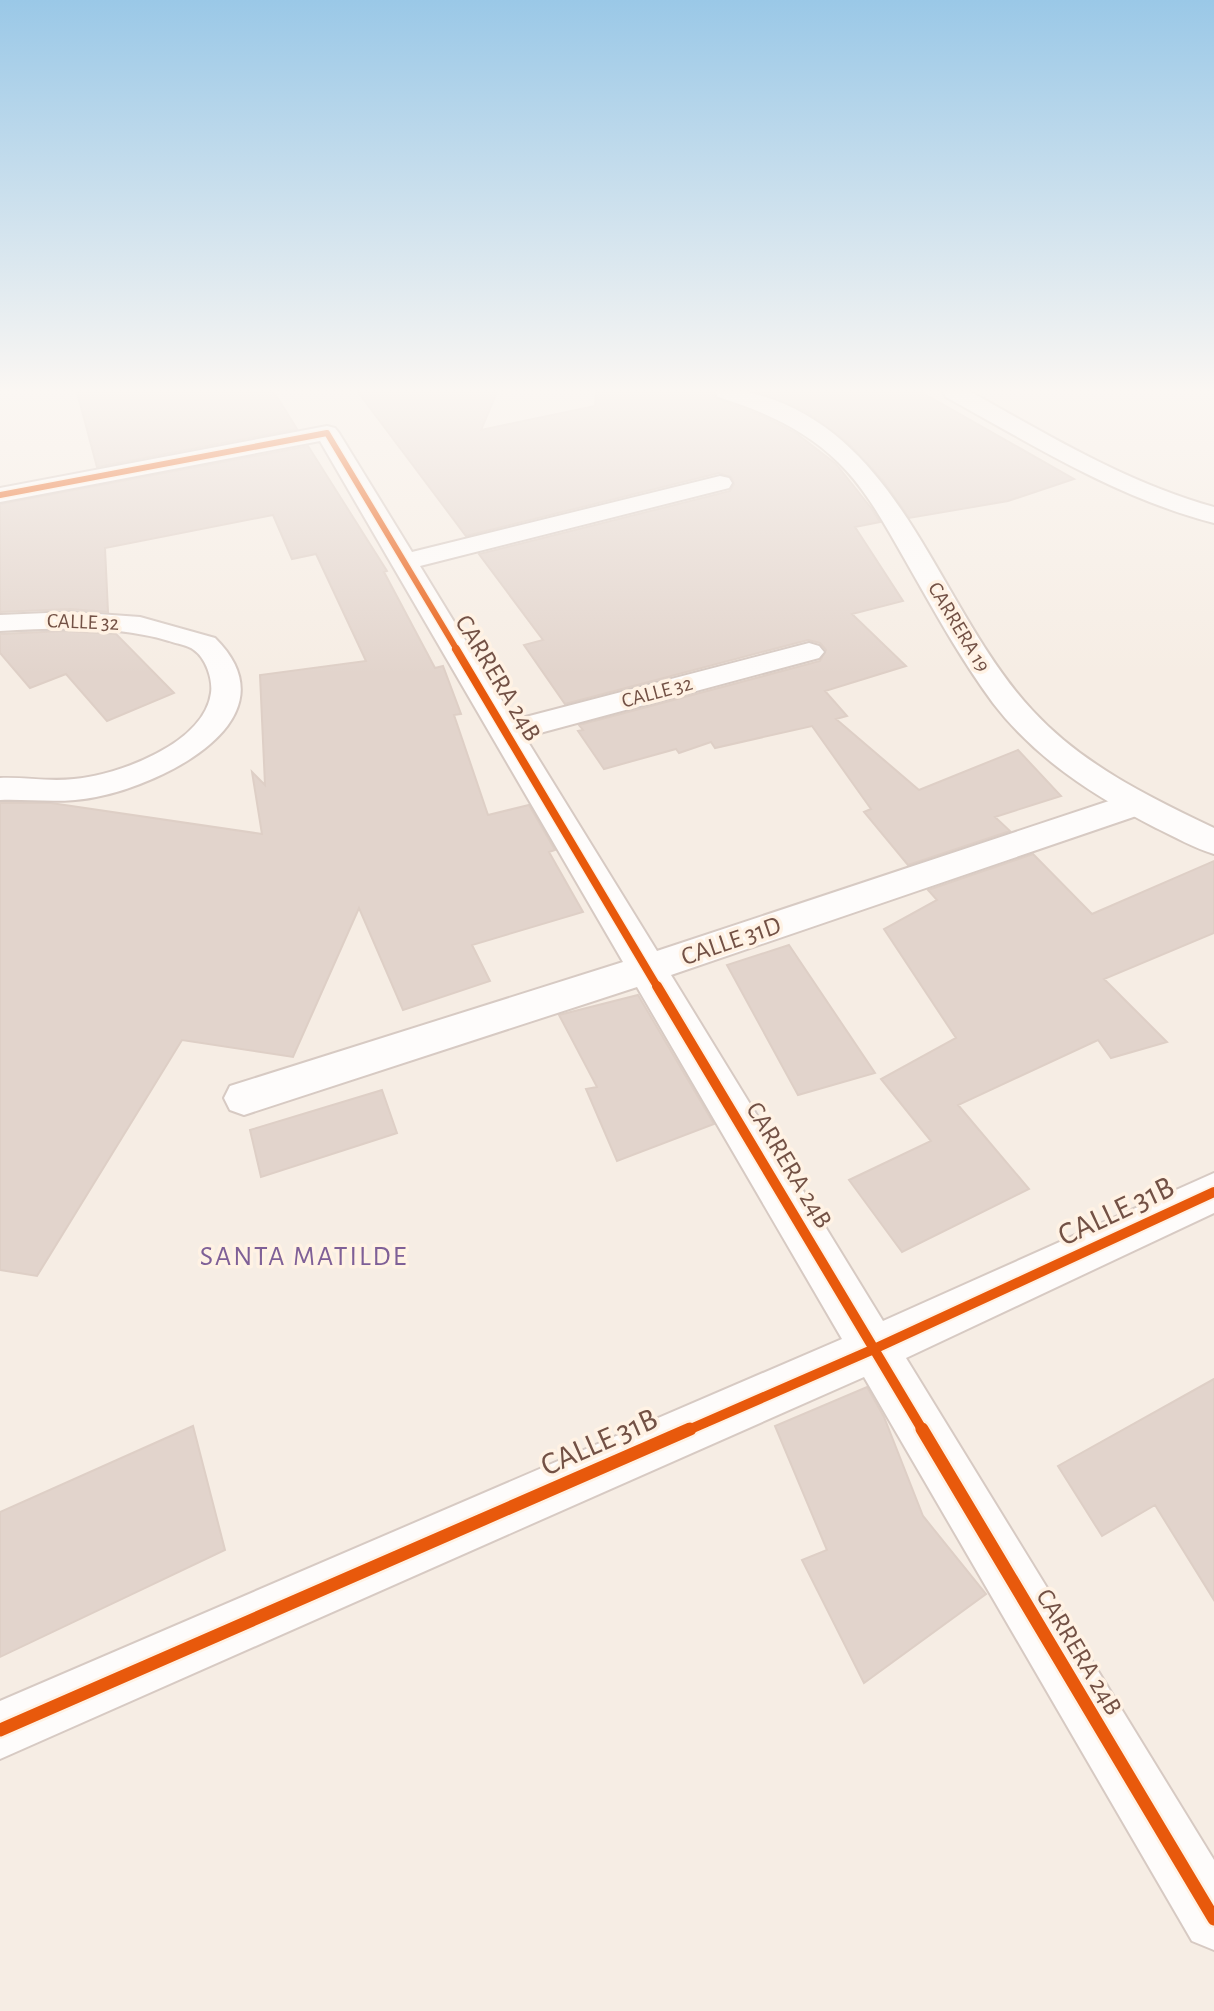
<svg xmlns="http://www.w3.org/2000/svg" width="1214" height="2011" viewBox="0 0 1214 2011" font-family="'Alegreya Sans',sans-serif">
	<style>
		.building { fill: #e2d4cc; stroke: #decfc6; stroke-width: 2 }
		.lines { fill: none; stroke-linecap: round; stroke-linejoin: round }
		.street-casing { stroke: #d7cac3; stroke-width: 4 }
		.secondary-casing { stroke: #d6c9c1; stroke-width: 4 }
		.street { fill: #fefcfb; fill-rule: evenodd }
		.secondary { fill: #fefcfb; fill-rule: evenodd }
		.cycleway-far3-casing { stroke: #fff2e4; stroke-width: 9 }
		.cycleway-far2-casing { stroke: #fff2e4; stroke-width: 11 }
		.cycleway-far1-casing { stroke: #fff2e4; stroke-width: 14 }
		.cycleway-casing { stroke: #fff2e4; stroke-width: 18 }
		.cycleway-far3 { stroke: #e8590c; stroke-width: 6 }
		.cycleway-far2 { stroke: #e8590c; stroke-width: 8 }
		.cycleway-far1 { stroke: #e8590c; stroke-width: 10 }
		.cycleway { stroke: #e8590c; stroke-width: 13 }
		.labels { text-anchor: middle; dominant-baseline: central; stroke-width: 7; stroke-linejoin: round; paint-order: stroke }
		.far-street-label { font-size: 21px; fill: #735145; stroke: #fff2e4 }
		.street-label { font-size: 26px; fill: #735145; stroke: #fff2e4 }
		.neighbourhood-label { font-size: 28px; letter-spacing: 2px; fill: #7f6097; stroke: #fff2e4 }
		.near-street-label { font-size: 32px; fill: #735145; stroke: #fff2e4 }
	</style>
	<rect width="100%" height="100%" fill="#f6ede4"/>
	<path class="building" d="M77,392h197l23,37 -200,38z
		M358,392h139l-16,38 114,-24 1,-14h117l4,7 48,18 31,16 40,31 36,45 8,13 -25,5 48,74 -51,13 54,52 -81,25 22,25 -11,3 83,71 99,-40 43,46 -66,21 15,14 -102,34 -44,-53 7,-3 -59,-83 -97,22 -4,-6 -32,11 -3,-4 -72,20 -26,-38 5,-1 -4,-5 241,-64 6,-11 -6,-7 -12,-3 -243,64 -41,-59 19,-5 -64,-86 251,-63 4,-7 -3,-7 -12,-4 -253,63z
		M757,392h164l153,87 -66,22 -99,17 -25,-36 -36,-39 -43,-32z
		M308,446l79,125 -3,1 51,96 8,-2 18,48 -7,1 34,100 41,-10 26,45 -6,2 34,60 -111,33 18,36 -87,29 -44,-102 -66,149 -111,-17 -145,236 -37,-6v-467h51l211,31 -10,-62 13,13 -5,-110 106,-14 -50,-107 -24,5 -19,-44 -168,33 3,64 -38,-3 -70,3v-108z
		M64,631l52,3 58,59 -67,28 -41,-47 -36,14 -30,-35v-19z
		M1033,854l59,60 122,-53v72l-110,46 63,63 -56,16 -13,-18 -140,65 71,84 -127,63 -53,-72 82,-39 -50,-62 75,-41 -72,-109 53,-29 -9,-10z
		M789,945l86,128 -77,22 -71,-130z
		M638,995l76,129 -97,37 -31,-72 11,-2 -38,-72z
		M382,1090l15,43 -136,44 -11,-47z
		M1214,1379v221l-59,-95 -53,31 -44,-70z
		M867,1387l17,30 39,99 63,78 -122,89 -62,-123 25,-10 -52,-124z
		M193,1426l32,124 -225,107v-145z"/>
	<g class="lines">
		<defs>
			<path id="street" d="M327,426l8,2 4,5 73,119 308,-76 9,2 3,5 -3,5 -309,78 94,154 295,-77 10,3 5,6 -5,6 -294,79 132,214 467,-155 12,-3 12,3 5,8 -5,8 -477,163 212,346 331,-148v40l-308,145 308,502v90l-22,-9 -328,-564 -864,382v-58l842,-362 -205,-352 -393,128 -14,-5 -6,-12 6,-12 393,-124 -303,-521 -320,61v-14z
				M70,612l70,5 75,21c82,81 -52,146 -119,159 -33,7 -63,2 -96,3v-22c25,-1 49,4 74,1 44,-4 130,-35 137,-86 2,-13 -5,-35 -17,-43 -6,-5 -17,-6 -25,-9 -54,-16 -113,-13 -169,-10v-16z"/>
			<path id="secondary" d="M715,392c12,0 26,-2 37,1 152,39 185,216 281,318 50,54 116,86 181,117v26c-20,-6 -39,-17 -58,-26 -62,-32 -120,-69 -163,-125 -34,-46 -61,-96 -89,-145 -19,-33 -38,-69 -66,-96 -32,-32 -77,-52 -120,-65z
				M943,392h28c79,44 156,91 243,115v16c-97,-25 -181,-78 -268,-126z"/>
		</defs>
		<use href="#street" class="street-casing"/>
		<use href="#secondary" class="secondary-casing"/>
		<use href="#street" class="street"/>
		<use href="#secondary" class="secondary"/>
		<defs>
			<path id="cycleway-far3" d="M0,495l327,-62 130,217"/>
			<path id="cycleway-far2" d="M456,649l202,339"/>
			<path id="cycleway-far1" d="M657,986l266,445
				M686,1431l188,-82 340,-157"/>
			<path id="cycleway" d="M922,1429l292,490
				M0,1730l690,-301"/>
		</defs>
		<use href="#cycleway-far3" class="cycleway-far3-casing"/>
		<use href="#cycleway-far2" class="cycleway-far2-casing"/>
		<use href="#cycleway-far1" class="cycleway-far1-casing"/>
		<use href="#cycleway" class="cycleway-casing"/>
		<use href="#cycleway-far3" class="cycleway-far3"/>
		<use href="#cycleway-far2" class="cycleway-far2"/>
		<use href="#cycleway-far1" class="cycleway-far1"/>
		<use href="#cycleway" class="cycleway"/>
	</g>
	<linearGradient id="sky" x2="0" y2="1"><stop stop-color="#9ac8e7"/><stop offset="0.58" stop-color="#fbf7f3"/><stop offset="1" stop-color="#fbf7f3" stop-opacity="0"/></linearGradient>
	<rect width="1214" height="674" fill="url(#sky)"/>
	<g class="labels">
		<g class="far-street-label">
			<text transform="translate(83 622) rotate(2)">CALLE 32</text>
			<text transform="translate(959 627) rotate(59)">CARRERA 19</text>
			<text transform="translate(657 692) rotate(-15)">CALLE 32</text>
		</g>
		<g class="street-label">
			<text transform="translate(498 678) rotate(59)">CARRERA 24B</text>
			<text transform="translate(731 941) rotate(-19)">CALLE 31D</text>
			<text transform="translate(789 1165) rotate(59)">CARRERA 24B</text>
			<text transform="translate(1079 1652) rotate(59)">CARRERA 24B</text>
		</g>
		<g class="neighbourhood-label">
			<text x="304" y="1257">SANTA MATILDE</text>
		</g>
		<g class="near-street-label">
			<text transform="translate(1116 1211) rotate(-25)">CALLE 31B</text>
			<text transform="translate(599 1442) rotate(-24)">CALLE 31B</text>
		</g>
	</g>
</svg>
